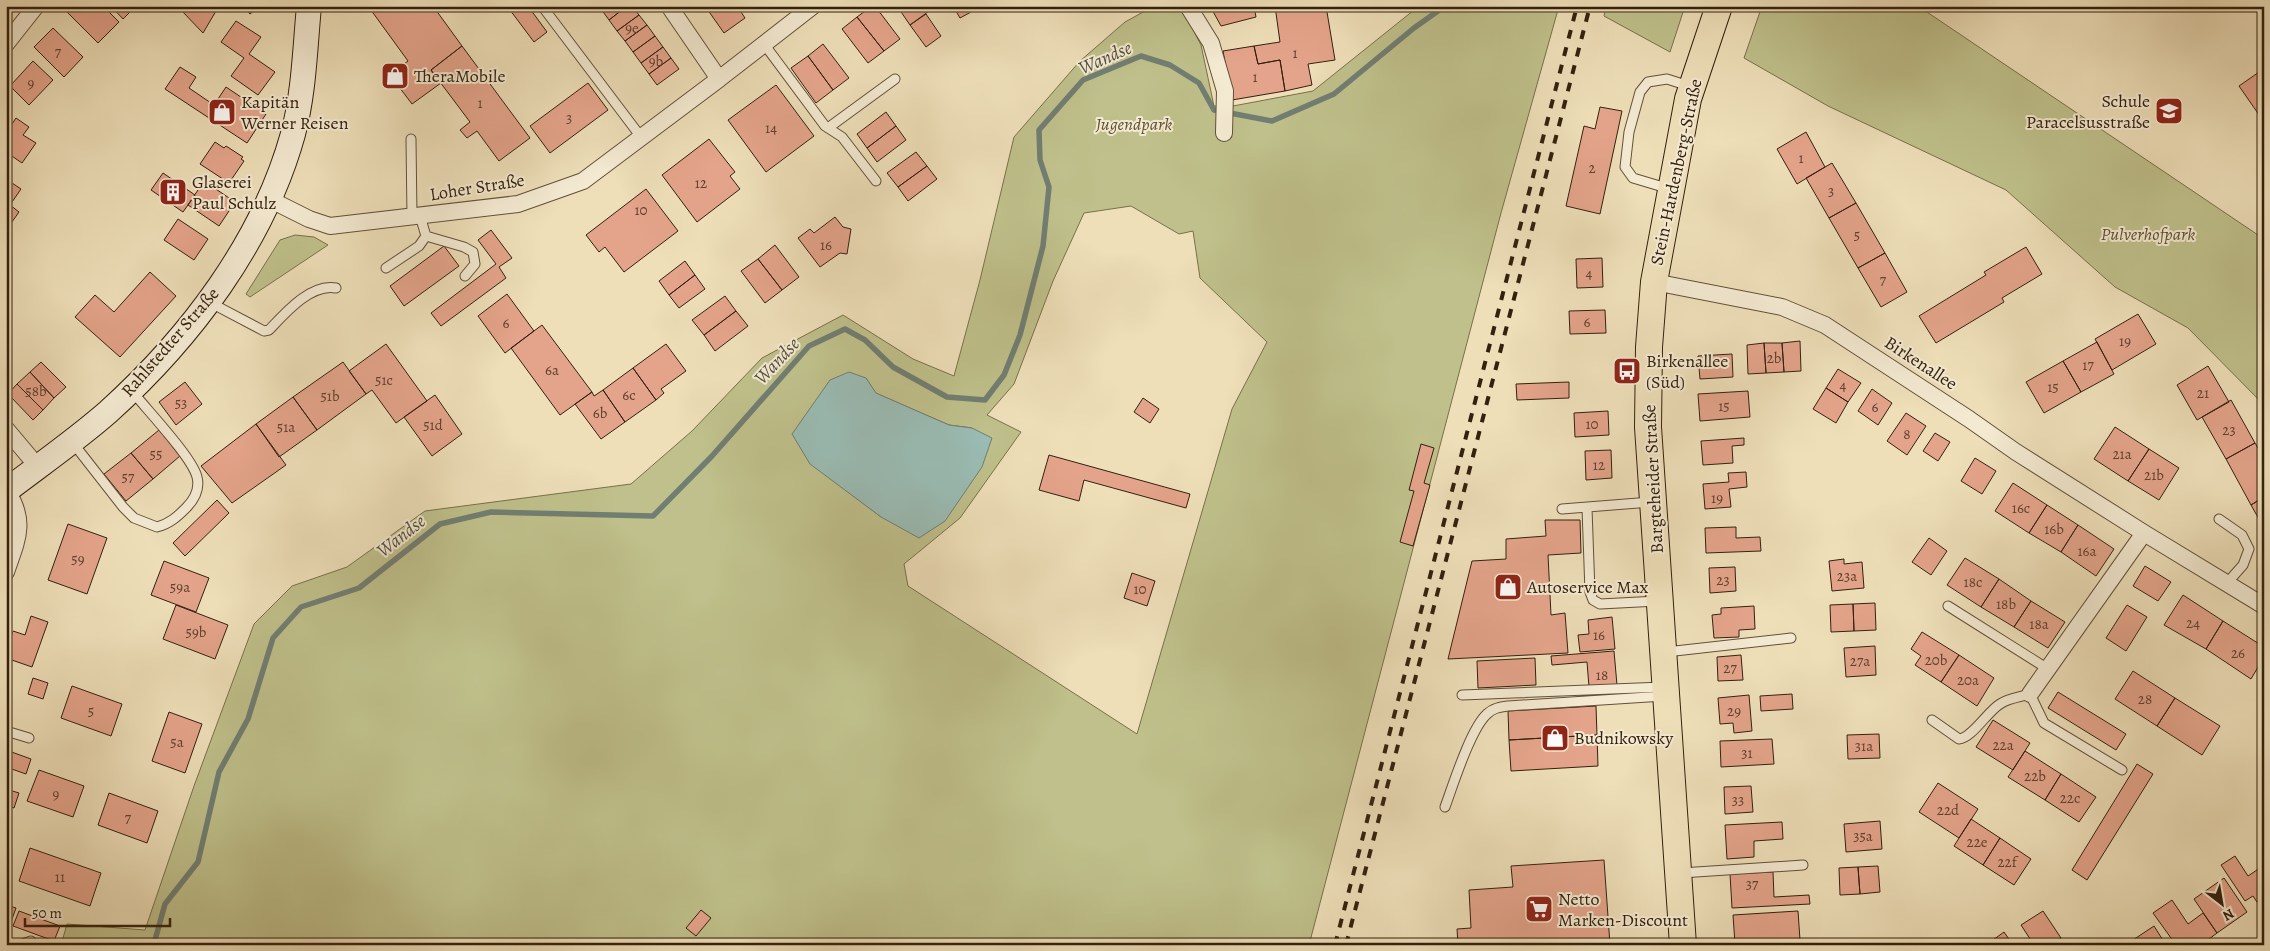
<svg xmlns="http://www.w3.org/2000/svg" width="2270" height="951" viewBox="0 0 2270 951" font-family="Alegreya,serif">
	<style>
		.green { fill: #bfc08b; stroke: #79704c; fill-rule: evenodd }
		.water { fill: #9abcb4; stroke: #717e72 }
		.lines { fill: none; stroke-linecap: round; stroke-linejoin: round }
		.stream { stroke: #717e72; stroke-width: 5.5 }
		.building { fill: #e4a48b; stroke: #33200e }
		.lane-casing { stroke: #625039; stroke-width: 11 }
		.street-casing { stroke: #625039; stroke-width: 18 }
		.secondary-casing { stroke: #33200e; stroke-width: 26 }
		.primary-casing { stroke: #33200e; stroke-width: 28 }
		.lane { stroke: #f4ead2; stroke-width: 9 }
		.street { stroke: #f4ead2; stroke-width: 16 }
		.secondary { stroke: #f4ead2; stroke-width: 24 }
		.primary { stroke: #eedfb9; stroke-width: 26 }
		.rail { stroke: #33200e; stroke-width: 4; stroke-dasharray: 9 9; stroke-linecap: butt }
		.labels { text-anchor: middle; dominant-baseline: central; stroke-width: 4; stroke-linejoin: round; paint-order: stroke }
		.number-label { font-size: 15px; fill: #5f412d }
		.poi-label { font-size: 18px; fill: #33200e; stroke: #f4ead2; text-anchor: start }
		.park-label { font-size: 18px; font-style: italic; fill: #5d5034; stroke: #f4ead2 }
		.street-label { font-size: 18px; fill: #33200e; stroke: #f4ead2 }
		.water-label { font-size: 19px; font-style: italic; fill: #524f40; stroke: #f4ead2 }
	</style>
	<rect width="100%" height="100%" fill="#eedfb9"/>
	<filter id="stains"><feTurbulence type="fractalNoise" baseFrequency=".004" numOctaves="4"/><feColorMatrix values="0 0 0 0 .2 0 0 0 0 .09 0 0 0 0 .02 0 0 0 .5 -.17"/></filter>
	<radialGradient id="worn" r=".72"><stop offset=".6" stop-color="#630" stop-opacity="0"/><stop offset="1" stop-color="#630" stop-opacity=".3"/></radialGradient>
	<path class="green" d="M1154,6h27l20,39 13,61h19l80,-15 106,-85h140l-58,207 -192,732h-1248l6,-21 78,6 49,-144 60,-162 38,-38 55,-19 78,-56 206,-27 61,-53 70,-73 81,-43 70,44 41,17 26,-96 34,-143 66,-76 45,-39zM1131,206l48,28 14,-3 7,47 67,64 -35,67 -95,325 -229,-148 -4,-22 56,-46 61,-86 -34,-17 27,-31 39,-103 31,-68zM866,378l9,15 74,32 23,3 -91,89 -31,-24z
		M1606,6h79l-15,46 -66,-36z
		M1762,6h156l346,233v166l-76,-77 -73,-41 -109,-97 -178,-84 -84,-48z
		M295,235l19,2 14,8 -78,52 -4,-3 34,-54z"/>
	<path class="water" d="M849,372l17,6 10,15 73,32 23,3 20,10 -10,29 -37,54 -26,17 -38,-21 -71,-53 -18,-30 38,-54z"/>
	<g class="lines">
		<path class="stream" d="M158,945l-3,-5 10,-36 33,-42 21,-90 29,-53 25,-81 28,-31 58,-19 81,-64 51,-12 162,4 59,-60 97,-110 36,-17 20,11 28,27 54,30 38,3 19,-25 16,-40 23,-89 6,-59 -9,-27 -1,-30 44,-50 58,-24 29,9 29,18 15,27 58,11 62,-27 80,-66 31,-22"/>
	</g>
	<path class="building" d="M61,6h42l16,16 -21,21z
		M111,6h25l-13,13z
		M184,6h35l-16,27 -22,-23z
		M243,6h17l-10,8z
		M368,6h65l29,40 -31,24 10,13 -29,21 -22,-29 18,-14z
		M507,6h21l19,26 -13,10z
		M605,6h22l-18,14 -8,-11z
		M627,6h5l7,9 -22,16 -8,-11z
		M705,6h32l8,12 -21,15z
		M872,6h3l25,33 -16,12 -27,-34z
		M897,6h39l-26,19z
		M953,6h17l1,6 -11,6z
		M987,6h40l-39,3z
		M1210,6h44l2,11 -35,9z
		M1275,6h51l9,54 -27,4 4,21 -27,6 -5,-31 -22,4 -4,-18 26,-4z
		M926,14l15,22 -15,11 -16,-22z
		M639,15l8,10 -22,16 -8,-10z
		M857,17l27,34 -16,12 -26,-34z
		M236,21l25,16 -12,17 26,18 -17,23 -27,-19 13,-18 -23,-16z
		M647,25l8,11 -22,16 -8,-11z
		M53,28l30,29 -19,20 -30,-30z
		M655,36l8,11 -22,16 -8,-11z
		M823,44l26,34 -16,12 -25,-34z
		M462,46l68,92 -31,23 -22,-30 -10,7 -7,-8 10,-8 -39,-52z
		M1254,46l4,18 22,-4 5,31 -53,9 -9,-49z
		M663,47l8,11 -22,16 -8,-11z
		M808,56l25,34 -17,13 -25,-35z
		M671,58l8,11 -22,16 -8,-11z
		M33,61l20,19 -24,25 -19,-19z
		M180,67l16,10 -7,11 25,17 12,-18 40,27 -19,29 -82,-54z
		M2262,70l2,2v50l-25,-36z
		M588,83l20,27 -58,43 -20,-27z
		M776,85l38,51 -48,36 -38,-52z
		M1600,107l22,4 -22,103 -34,-8 18,-80 11,3z
		M886,112l10,14 -29,22 -10,-14z
		M16,118l13,9 -6,8 13,8 -14,20 -16,-11v-19z
		M896,126l10,14 -29,22 -10,-14z
		M1806,132l19,35 -28,17 -20,-35z
		M709,139l26,33 -5,4 10,13 -43,33 -35,-47z
		M215,142l9,6 2,-2 17,11 -2,2 3,2 -15,22 -29,-19z
		M916,152l11,14 -29,21 -11,-14z
		M1832,163l24,40 -27,15 -23,-40z
		M927,166l10,13 -29,22 -10,-14z
		M163,173l32,22 -12,17 -32,-22z
		M6,179l15,10 -11,16 9,7 -12,17z
		M204,181l31,21 -16,24 -31,-21z
		M646,189l32,42 -54,41 -19,-25 -6,5 -13,-17z
		M1856,203l29,50 -27,15 -29,-50z
		M835,217l8,10 8,2 -4,25 -7,-1 -20,14 -22,-29 12,-9 4,4z
		M178,219l30,20 -14,21 -30,-20z
		M491,230l21,28 -13,9 7,11 -65,48 -10,-13 65,-49 -18,-24z
		M775,245l24,32 -17,13 -24,-31z
		M444,246l15,20 -55,40 -14,-20z
		M2026,247l16,27 -40,24 2,4 -68,41 -17,-27 67,-41 -2,-3z
		M1885,253l22,39 -26,15 -23,-39z
		M1602,258l1,29 -26,1 -1,-29z
		M758,259l24,31 -17,13 -24,-32z
		M685,261l10,14 -26,20 -10,-14z
		M150,272l26,24 -56,61 -45,-40 20,-22 19,17z
		M695,275l10,14 -26,19 -10,-13z
		M507,294l27,37 -29,22 -27,-37z
		M725,296l11,15 -32,24 -12,-15z
		M1605,310l1,23 -36,1 -1,-23z
		M736,311l12,15 -33,25 -11,-16z
		M2138,314l18,30 -44,26 -17,-31z
		M542,325l50,67 -32,23 -49,-67z
		M1800,341l1,30 -17,1 -2,-29z
		M2097,342l17,32 -33,18 -18,-31z
		M1764,343l2,30 -18,1 -1,-29z
		M1764,343h18l2,29 -18,1z
		M386,344l41,57 -31,22 -24,-33 -6,4 -17,-23z
		M666,344l20,27 -25,18 3,4 -8,7 -23,-32z
		M1732,354l1,23 -33,2 -2,-23z
		M2063,361l18,31 -37,21 -18,-31z
		M41,362l25,25 -12,11 -24,-26z
		M343,362l23,32 -49,36 -24,-33z
		M2208,366l21,36 -32,18 -20,-35z
		M633,368l23,32 -31,22 -22,-32z
		M1838,369l23,14 -13,19 -22,-14z
		M30,372l24,26 -11,12 -26,-26z
		M185,382l17,22 -26,21 -17,-23z
		M1569,382v16l-52,2 -1,-16z
		M17,384l26,26 -10,10 -25,-26z
		M1826,388l22,14 -12,21 -23,-14z
		M1872,389l20,14 -14,22 -20,-14z
		M603,390l22,32 -24,17 -26,-35 17,-12 2,4z
		M1748,391l2,26 -50,4 -2,-27z
		M435,395l27,39 -30,22 -28,-39z
		M293,397l24,33 -38,27 -23,-33z
		M1143,398l16,11 -9,14 -16,-11z
		M2231,400l24,43 -29,16 -24,-42z
		M1608,411l1,24 -34,2 -1,-24z
		M1906,413l20,13 -19,29 -20,-14z
		M256,424l30,41 -54,38 -31,-37z
		M2115,427l34,22 -21,32 -34,-22z
		M159,430l21,26 -27,23 -22,-26z
		M1935,433l15,9 -12,19 -15,-10z
		M1744,438v7l-12,1 1,17 -30,2 -2,-24z
		M2255,443l9,15v39l-13,8 -25,-46z
		M1421,444l13,4 -10,35 6,2 -17,61 -13,-4 14,-51 -5,-1z
		M2149,449l30,19 -20,32 -31,-19z
		M1611,450l1,28 -26,2 -1,-29z
		M131,453l22,26 -27,22 -22,-27z
		M1049,455l141,39 -4,14 -102,-28 -5,21 -40,-11z
		M1975,458l21,13 -14,23 -21,-13z
		M1746,472l1,15 -18,2 2,18 -26,2 -2,-25 26,-2 -1,-9z
		M2013,483l34,22 -18,28 -34,-22z
		M2264,497v31l-13,-23z
		M217,500l12,13 -44,43 -12,-13z
		M2047,505l31,20 -17,27 -32,-19z
		M1545,520h35l1,33 -33,2 3,60 14,-2 3,40 -120,6 24,-98 34,-2v-20l40,-3z
		M68,524l39,14 -20,56 -39,-14z
		M2078,525l36,24 -18,27 -35,-24z
		M1736,527v11l24,-1 1,14 -55,2 -1,-25z
		M1929,538l18,13 -16,24 -19,-13z
		M1965,558l34,21 -18,28 -34,-22z
		M1844,559v5l18,-2 2,26 -32,3 -3,-30z
		M164,561l45,17 -13,34 -45,-17z
		M2145,566l26,16 -13,19 -25,-15z
		M1735,567l1,24 -26,2 -1,-25z
		M1132,573l23,8 -8,25 -23,-8z
		M1999,579l32,22 -17,26 -33,-20z
		M2183,595l40,26 -17,28 -42,-24z
		M2031,601l34,21 -17,26 -34,-21z
		M1875,603l1,27 -22,1 -1,-27z
		M1853,604l1,27 -23,1 -1,-27z
		M176,605l52,20 -13,34 -52,-20z
		M2127,605l20,12 -21,34 -20,-13z
		M1754,606l1,23 -16,1v7l-25,1 -2,-23 9,-1v-6z
		M31,616l17,6 -16,45 -26,-9v-8l7,-19 12,4z
		M1612,617l3,32 -35,3 -2,-17 11,-1 -1,-14z
		M2223,621l41,26v10l-13,22 -45,-30z
		M1922,632l37,23 -18,27 -26,-17 6,-9 -10,-7z
		M1875,646l1,29 -30,2 -2,-29z
		M1614,651l3,34 -28,2 -2,-25 -35,3 -1,-9z
		M1741,655l2,25 -25,1 -1,-24z
		M1959,655l35,23 -17,28 -36,-24z
		M1535,658l1,27 -58,3 -1,-27z
		M2133,671l42,27 -18,28 -42,-27z
		M33,678l15,5 -5,16 -15,-5z
		M72,686l50,18 -11,32 -50,-18z
		M2058,692l68,42 -10,16 -68,-42z
		M1792,694l1,15 -32,2 -1,-15z
		M1749,695l3,36 -18,2 -1,-10 -13,1 -2,-26z
		M2175,698l45,28 -18,29 -45,-29z
		M1596,706l1,29 -88,5 -1,-29z
		M169,712l33,12 -17,49 -33,-12z
		M1993,720l37,23 -17,27 -37,-23z
		M1879,734l1,24 -32,1 -1,-24z
		M1597,735l1,31 -87,5 -2,-31z
		M1772,739l2,25 -53,3 -1,-26z
		M6,750l25,9 -5,15 -20,-7z
		M2025,751l36,23 -16,26 -37,-23z
		M2137,764l16,10 -66,106 -15,-10z
		M39,770l45,16 -11,31 -46,-16z
		M2061,774l35,23 -17,25 -34,-22z
		M1938,783l40,26 -19,29 -40,-26z
		M1751,786l2,26 -28,2 -1,-27z
		M6,789l13,4 -5,15 -8,-3z
		M109,793l49,18 -11,32 -49,-18z
		M1971,819l29,19 -17,27 -29,-19z
		M1880,821l2,28 -36,3 -2,-28z
		M1782,822l1,17 -29,2v16l-27,2 -2,-34z
		M2000,838l31,21 -17,26 -31,-20z
		M30,848l71,25 -11,33 -71,-25z
		M2235,856l13,20 15,-10 1,2v30l-7,4 -4,-6 -8,5 -24,-36z
		M1604,860l6,85h-152l-1,-16 14,-1 -2,-38 44,-3 -2,-21z
		M1878,866l2,26 -20,2 -2,-27z
		M1858,867l2,27 -20,1 -1,-27z
		M1773,872l1,25 35,-2 1,9 -78,4 -2,-34z
		M2224,878l23,34 -30,21 -23,-34z
		M2172,900l16,24 15,-11 14,20 -16,12h-25l-23,-32z
		M6,905l10,3 -10,28z
		M701,910l10,8 -15,18 -10,-8z
		M19,911l41,15 -6,15 -41,-15z
		M1798,911l2,29 -65,4 -2,-29z
		M2043,911l18,27 -10,7h-17l-13,-20z
		M2154,926l12,19h-30l-3,-5z
		M2004,932l9,13h-27z"/>
	<g class="lines">
		<defs>
			<path id="lane" d="M542,6l99,131
				M764,44l61,82 17,11 34,44
				M828,128l67,-49
				M411,139l1,78
				M1670,189l-37,-11 -8,-11 4,-35 11,-40 8,-10 19,-3 22,7
				M420,216l6,20 38,11 9,5 2,12 -10,12
				M386,268l33,-22 7,-10
				M209,302l55,29 5,-1c16,-17 42,-47 67,-42
				M73,443l50,64 11,11 23,9c12,-3 20,-10 29,-19 8,-8 14,-19 11,-31 -5,-20 -50,-67 -65,-86
				M1587,508l3,84 3,8 7,4 58,-3
				M1562,509l89,-7
				M2219,519l23,16 7,14 -6,16 -16,18
				M1948,606l100,63
				M1666,652l125,-14
				M1462,695l201,-8
				M1932,720l27,19c13,-1 28,-27 41,-35 8,-6 20,-7 30,-10l14,29 78,47
				M6,731l23,7
				M1445,807c8,-22 26,-79 42,-93 6,-6 13,-7 21,-8l156,-10
				M1681,873l122,-8
				M20,945l11,-4"/>
			<path id="street" d="M1188,6l23,37 14,48 -1,42
				M6,44l30,-38
				M719,79l94,-73
				M269,199l40,20 21,7 188,-22 65,-23 136,-102 -50,-73
				M1654,282l128,25 43,18 144,94 47,33 128,81 120,73
				M6,429l32,38
				M6,572c11,-32 21,-50 1,-81
				M2030,694l114,-161"/>
			<path id="secondary" d="M6,491c34,-26 70,-51 102,-79 82,-74 155,-170 185,-278 11,-41 12,-86 16,-128"/>
			<path id="primary" d="M1683,945l-35,-518 1,-80 5,-65 34,-183 31,-93"/>
		</defs>
		<use href="#lane" class="lane-casing"/>
		<use href="#street" class="street-casing"/>
		<use href="#secondary" class="secondary-casing"/>
		<use href="#primary" class="primary-casing"/>
		<use href="#lane" class="lane"/>
		<use href="#street" class="street"/>
		<use href="#secondary" class="secondary"/>
		<use href="#primary" class="primary"/>
		<path class="rail" d="M1335,945l242,-939
			M1346,945l244,-939"/>
	</g>
	<defs>
		<symbol id="shop-square" viewBox="-11 -11 22 22"><rect x="-9" y="-9" width="18" height="18" rx="4" fill="#8f2418" stroke="#f4ead2"/><path d="M-5-2.5h2.3a2.7 3.5 0 0 1 5.4 0H5L5.5 6h-11ZM-1.5-2.5h3a1.5 2.3 0 0 0-3 0Z" fill="#fff"/></symbol>
		<symbol id="school-square" viewBox="-11 -11 22 22"><rect x="-9" y="-9" width="18" height="18" rx="4" fill="#8f2418" stroke="#f4ead2"/><path d="M0-5L7-2L0 1L-7-2ZM-4 1L0 2.5L4 1V4Q0 6-4 4Z" fill="#fff"/></symbol>
		<symbol id="building-square" viewBox="-11 -11 22 22"><rect x="-9" y="-9" width="18" height="18" rx="4" fill="#8f2418" stroke="#f4ead2"/><path d="M-4-6H4V6H1V3H-1V6H-4ZM-2.5-4.3h1.7v1.8h-1.7ZM.8-4.3h1.7v1.8H.8ZM-2.5-1h1.7V.8h-1.7ZM.8-1h1.7V.8H.8Z" fill="#fff"/></symbol>
		<symbol id="bus-square" viewBox="-11 -11 22 22"><rect x="-9" y="-9" width="18" height="18" rx="4" fill="#8f2418" stroke="#f4ead2"/><path d="M-5-6H5V4H4V6H2V4H-2V6H-4V4H-5ZM-3.5-4V0h7V-4ZM-3.5 1.2v1.5H-2V1.2ZM2 1.2v1.5H3.5V1.2Z" fill="#fff"/></symbol>
		<symbol id="supermarket-square" viewBox="-11 -11 22 22"><rect x="-9" y="-9" width="18" height="18" rx="4" fill="#8f2418" stroke="#f4ead2"/><path d="M-6-5.5h2.5l.6 2H6L4.5 2H-2.5L-4.4-4H-6ZM-1.5 3.2a1.3 1.3 0 1 0 .1 0ZM3 3.2a1.3 1.3 0 1 0 .1 0Z" fill="#fff"/></symbol>
	</defs>
	<g fill-rule="evenodd">
		<use href="#shop-square" x="379" y="60" width="32" height="32"/>
		<use href="#school-square" x="2153" y="95" width="32" height="32"/>
		<use href="#shop-square" x="206" y="96" width="32" height="32"/>
		<use href="#building-square" x="157" y="176" width="32" height="32"/>
		<use href="#bus-square" x="1611" y="355" width="32" height="32"/>
		<use href="#shop-square" x="1492" y="571" width="32" height="32"/>
		<use href="#shop-square" x="1539" y="722" width="32" height="32"/>
		<use href="#supermarket-square" x="1523" y="893" width="32" height="32"/>
	</g>
	<g class="labels">
		<g class="number-label">
			<text x="632" y="28">9e</text>
			<text x="58" y="52">7</text>
			<text x="1295" y="53">1</text>
			<text x="656" y="61">9b</text>
			<text x="1255" y="77">1</text>
			<text x="31" y="83">9</text>
			<text x="480" y="103">1</text>
			<text x="569" y="118">3</text>
			<text x="771" y="128">14</text>
			<text x="1801" y="158">1</text>
			<text x="1592" y="168">2</text>
			<text x="701" y="183">12</text>
			<text x="1831" y="191">3</text>
			<text x="641" y="210">10</text>
			<text x="1857" y="235">5</text>
			<text x="826" y="245">16</text>
			<text x="1589" y="273">4</text>
			<text x="1883" y="280">7</text>
			<text x="1587" y="322">6</text>
			<text x="506" y="323">6</text>
			<text x="2125" y="341">19</text>
			<text x="1774" y="358">2b</text>
			<text x="2088" y="365">17</text>
			<text x="552" y="370">6a</text>
			<text x="384" y="380">51c</text>
			<text x="1843" y="385">4</text>
			<text x="2053" y="387">15</text>
			<text x="36" y="391">58b</text>
			<text x="2203" y="393">21</text>
			<text x="629" y="395">6c</text>
			<text x="330" y="396">51b</text>
			<text x="181" y="403">53</text>
			<text x="1724" y="406">15</text>
			<text x="1875" y="407">6</text>
			<text x="600" y="413">6b</text>
			<text x="1592" y="424">10</text>
			<text x="433" y="425">51d</text>
			<text x="286" y="427">51a</text>
			<text x="2229" y="430">23</text>
			<text x="1907" y="434">8</text>
			<text x="156" y="454">55</text>
			<text x="2122" y="454">21a</text>
			<text x="1599" y="465">12</text>
			<text x="2154" y="475">21b</text>
			<text x="128" y="477">57</text>
			<text x="1717" y="498">19</text>
			<text x="2021" y="508">16c</text>
			<text x="2054" y="529">16b</text>
			<text x="2087" y="551">16a</text>
			<text x="78" y="559">59</text>
			<text x="1847" y="576">23a</text>
			<text x="1723" y="580">23</text>
			<text x="1973" y="582">18c</text>
			<text x="180" y="587">59a</text>
			<text x="1140" y="589">10</text>
			<text x="2006" y="604">18b</text>
			<text x="2193" y="623">24</text>
			<text x="2039" y="624">18a</text>
			<text x="196" y="632">59b</text>
			<text x="1599" y="635">16</text>
			<text x="2238" y="653">26</text>
			<text x="1936" y="660">20b</text>
			<text x="1860" y="661">27a</text>
			<text x="1730" y="668">27</text>
			<text x="1602" y="675">18</text>
			<text x="1968" y="680">20a</text>
			<text x="2145" y="699">28</text>
			<text x="91" y="711">5</text>
			<text x="1734" y="711">29</text>
			<text x="177" y="742">5a</text>
			<text x="2003" y="745">22a</text>
			<text x="1864" y="746">31a</text>
			<text x="1747" y="753">31</text>
			<text x="2035" y="776">22b</text>
			<text x="56" y="794">9</text>
			<text x="2070" y="798">22c</text>
			<text x="1738" y="800">33</text>
			<text x="1948" y="810">22d</text>
			<text x="128" y="818">7</text>
			<text x="1863" y="836">35a</text>
			<text x="1977" y="842">22e</text>
			<text x="2007" y="862">22f</text>
			<text x="60" y="877">11</text>
			<text x="1752" y="884">37</text>
		</g>
		<g class="poi-label">
			<text x="414" y="76">TheraMobile</text>
			<text x="2150" y="101" text-anchor="end">Schule<tspan x="2150" dy="21">Paracelsusstraße</tspan></text>
			<text x="241" y="102">Kapitän<tspan x="241" dy="21">Werner Reisen</tspan></text>
			<text x="192" y="182">Glaserei<tspan x="192" dy="21">Paul Schulz</tspan></text>
			<text x="1646" y="361">Birkenallee<tspan x="1646" dy="21">(Süd)</tspan></text>
			<text x="1527" y="587">Autoservice Max</text>
			<text x="1574" y="738">Budnikowsky</text>
			<text x="1558" y="899">Netto<tspan x="1558" dy="21">Marken-Discount</tspan></text>
		</g>
		<g class="park-label">
			<text x="1134" y="124">Jugendpark</text>
			<text x="2148" y="234">Pulverhofpark</text>
		</g>
		<g class="street-label">
			<text transform="translate(1676 172) rotate(-78)">Stein-Hardenberg-Straße</text>
			<text transform="translate(477 187) rotate(-9)">Loher Straße</text>
			<text transform="translate(170 342) rotate(-49)">Rahlstedter Straße</text>
			<text transform="translate(1921 363) rotate(33)">Birkenallee</text>
			<text transform="translate(1653 479) rotate(-93)">Bargteheider Straße</text>
		</g>
		<g class="water-label">
			<text transform="translate(1105 58) rotate(-24)">Wandse</text>
			<text transform="translate(777 361) rotate(-47)">Wandse</text>
			<text transform="translate(401 536) rotate(-38)">Wandse</text>
		</g>
	</g>
	<rect width="2270" height="951" fill="none" stroke="#eedfb9" stroke-width="25"/>
	<rect x="8" y="8" width="2255" height="936" fill="none" stroke="#33200e" stroke-width="2.5"/>
	<rect x="12" y="12" width="2245" height="926" fill="none" stroke="#33200e"/>
	<g transform="translate(2222 904) rotate(149)" stroke="#f4ead2" stroke-width="4" paint-order="stroke">
	<path d="M0-4L9 19L0 12L-9 19Z" fill="#33200e"/>
	<text y="-8" font-size="14" font-weight="bold" text-anchor="middle" fill="#33200e">N</text>
	</g>
	<path d="M25 918v8h145v-8" fill="none" stroke="#33200e" stroke-width="2.5"/>
	<text x="32" y="918" font-size="15" fill="#33200e" stroke="#f4ead2" stroke-width="4" paint-order="stroke">50 m</text>
	<rect width="100%" height="100%" filter="url(#stains)"/>
	<rect width="100%" height="100%" fill="url(#worn)"/>
</svg>
